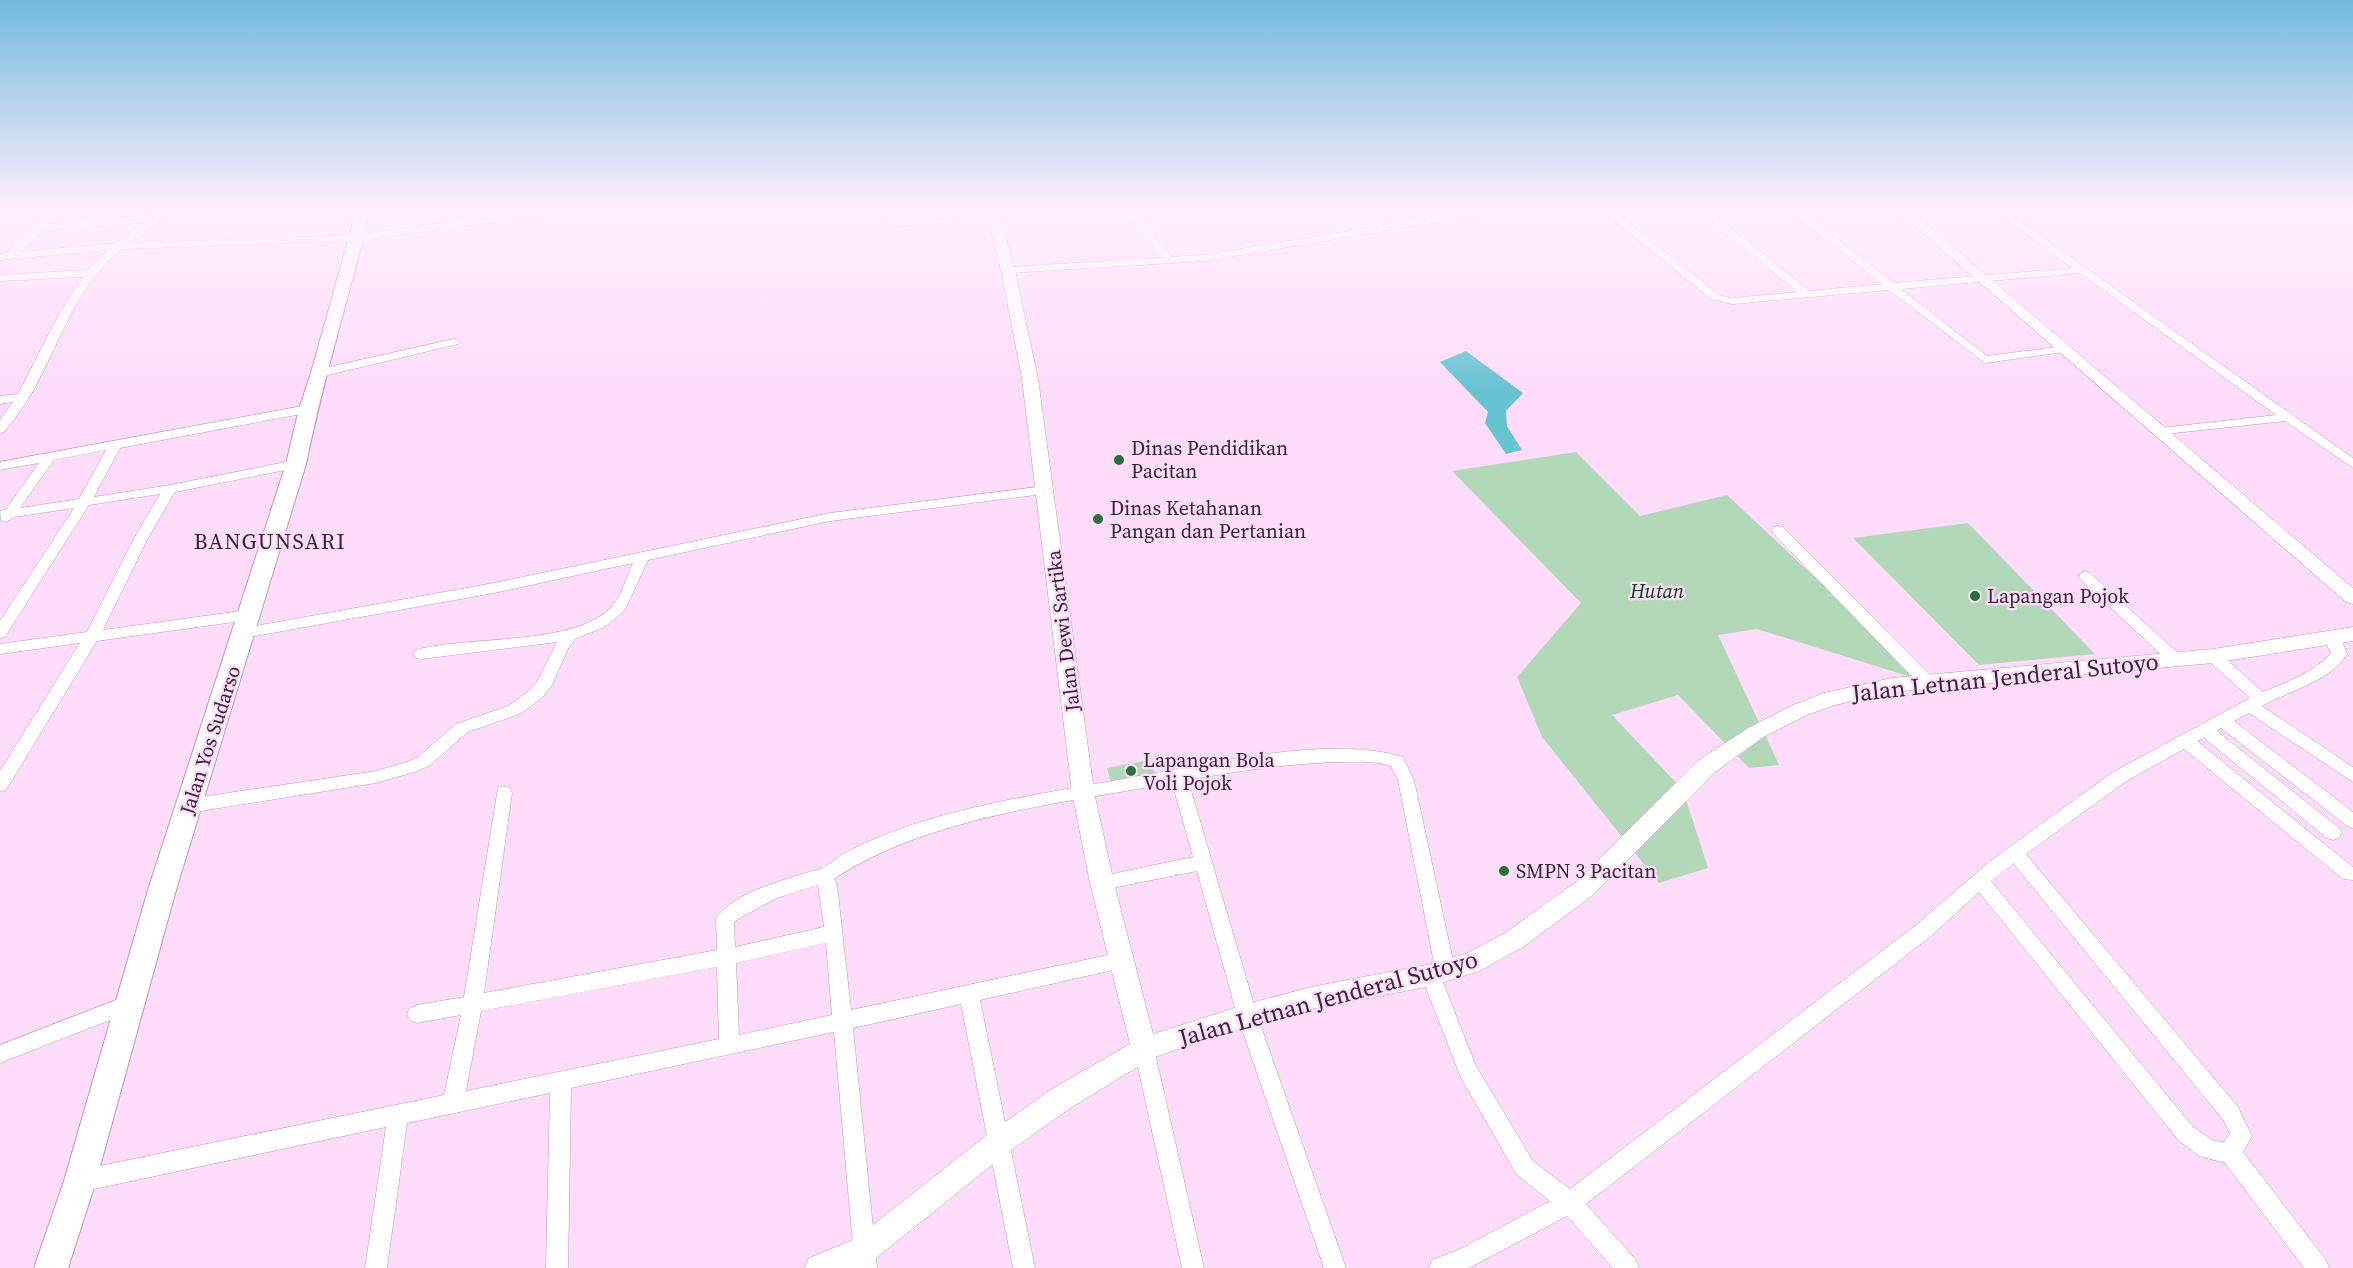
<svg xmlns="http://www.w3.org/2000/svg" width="2353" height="1268" viewBox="0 0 2353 1268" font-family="'Source Serif 4',serif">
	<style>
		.green { fill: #b3d8b9 }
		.water { fill: #67c3d2 }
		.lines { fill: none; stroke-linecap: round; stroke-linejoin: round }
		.minor-casing { stroke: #be96ba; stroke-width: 1 }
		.tertiary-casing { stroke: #be96ba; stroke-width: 1 }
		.secondary-casing { stroke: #be96ba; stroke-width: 2 }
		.minor { fill: #fff; fill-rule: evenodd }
		.tertiary { fill: #fff; fill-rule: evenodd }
		.secondary { fill: #fff; fill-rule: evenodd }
		.poi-dot { fill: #29703c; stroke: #fedcfa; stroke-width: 2 }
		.labels { text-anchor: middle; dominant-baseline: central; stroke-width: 4.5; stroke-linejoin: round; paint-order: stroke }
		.poi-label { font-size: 20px; fill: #362635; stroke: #fedcfa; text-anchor: start }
		.park-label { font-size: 20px; font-style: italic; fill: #004419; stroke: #fedcfa }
		.street-label { font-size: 20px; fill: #362635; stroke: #fedcfa }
		.quarter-label { font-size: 22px; letter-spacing: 1.5px; fill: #362635; stroke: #fedcfa }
		.near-street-label { font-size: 24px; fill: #362635; stroke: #fedcfa }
	</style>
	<rect width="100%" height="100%" fill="#fedcfa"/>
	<path class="green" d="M1576,452l64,64 87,-21 200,187 -170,-53 -39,6 61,130 -30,3 -71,-73 -66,20 71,75 25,78 -49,15 -117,-146 -25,-60 64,-74 -129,-132z
		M1968,523l127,131 -116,11 -126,-127z
		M1150,760l5,14 -44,9 -4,-15z"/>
	<path class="water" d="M1466,351l57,42 -17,18 1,15 15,24 -16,4 -21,-31 3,-11 -48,-50z"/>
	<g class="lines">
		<defs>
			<path id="minor" d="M50,212h10l-12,12 105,-9 2,-3h10l-4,8 -31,23 225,-8 169,-23h25l-5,3 -189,26 -233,8c-48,38 -63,98 -93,149 -7,11 -16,23 -25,34l-4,1v-13l13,-18 -13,2v-8l18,-2 42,-82 23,-35 -83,4v-6l88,-5 20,-20 -108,10v-6l7,-1zM145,222l-29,21 -96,9 22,-21z
				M890,212h10l-2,8 51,-3 5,3 -5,3 -53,3 -8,-5z
				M1128,212h10l33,45 34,-2 258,-43h21l-5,3 -274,46 -197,12 -5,-3 5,-3 153,-9z
				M1604,212h11l104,83 13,3 66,-6 -99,-80h11l100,79 72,-7 -91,-72h11l92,71 178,-15 -76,-56h11l346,246v10l-68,-47 -129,14 -2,-3 6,-4 116,-13 -196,-142 -179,16 86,67 77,-10 6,3 -6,3 -79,11 -96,-73 -157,14 -21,-5z
				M454,339l6,3 -2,2 -138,33 -6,-4 6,-4z
				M308,405l4,1v6l-192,36 -26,49 76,-12 126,-25 6,4 -6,4 -121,24 -28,48 -44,90 145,-20 7,5 -7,5 -151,21 -91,149 -6,1v-20l80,-128 -80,11v-10l87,-12 46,-92 27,-46 -71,11 -84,132 -5,1v-17l74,-113 -60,9 -8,5 -5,-1 -1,-10 5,-1 34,-47 -39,7v-8zM106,450l-27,49 -59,9 34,-48z
				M1046,486l7,4 -2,3 -221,28 -182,39 -23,50 -20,17 -30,12 -7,10 -16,36 -10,13 -22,16 -52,18 -38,33 -12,6 -42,12 -188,30 -6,-2 -3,-5 3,-5 6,-2 188,-28 31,-9 11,-5 38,-33 52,-18 22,-16 7,-8 20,-40 -136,17 -5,-1 -3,-4 3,-4c51,-15 162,-3 197,-45 9,-11 14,-29 20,-42l-139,30 -250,45 -5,-1 -2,-4 2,-4 255,-46 336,-70z
				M1778,526l5,1 150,151 2,4 -2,4h-12l-148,-153 -2,-3 2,-3z
				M2085,571l5,2 89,81 3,4 -3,4h-10l-89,-83 -2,-3z
				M2331,633c10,3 13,12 16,21 -18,29 -57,36 -85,52l91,61v15l-104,-69 -15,8 119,91v16l-6,-2 -126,-98 -4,3 122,97 3,5 -3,5 -6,2 -6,-2 -123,-100 -7,3 156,126v13l-10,-1 -159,-130 -59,33 -99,72 212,253 14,29 -9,16 83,108 3,8h-25l-79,-105 -26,-7 -20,-15 -200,-249 -49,45 -344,267 50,56 3,8h-26l-46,-52 -98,52h-40l3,-8 28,-11 90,-48 -33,-26 -56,-97 -40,-103 3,-6 7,-2 4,1 -37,-188 -7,-14c-19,-6 -36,-4 -55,-4 -50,2 -99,9 -148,18l69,235 89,253h-22l-87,-253 -40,-144 -95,19 -6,-2 -3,-5 3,-5 6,-2 91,-19 -21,-74c-109,20 -245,34 -338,96l3,6 14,125 271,-58 7,2 2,6 -2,6 -7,2 -142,32 55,268h-22l-52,-264 -108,24 24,240h-22l-21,-236 -263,56 -3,180h-22l4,-175 -143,30 -20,145h-22l21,-141 -306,65 -8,-3 -3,-8 3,-8 8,-3 364,-75 17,-80 -44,8 -7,-3 -3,-6 3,-6 7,-3 47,-8 34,-209 6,-2 6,2 2,5 -28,200 233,-43 -1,-31c13,-26 74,-41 100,-49 10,-2 19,-11 27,-16 18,-10 40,-19 59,-26 72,-25 151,-36 226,-50 76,-13 202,-44 275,-21l11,23 41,190 -3,6 -11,1 35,89 57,95 37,28 346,-264 73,-63 124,-90 137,-74 -42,-38 -3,-4 3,-4h10l45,40c23,-10 51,-19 68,-39l-8,-15zM2013,863l211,258 6,13 -6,8 -10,-1 -21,-14 -202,-246zM818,885l6,42 -89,20 -1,-25 4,-3 39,-21zM826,943l6,72 -93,20 -3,-72zM717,967l2,72 -253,52 15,-80z
				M129,995l7,3 3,6 -3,6 -136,53v-18z
				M1144,1040l7,3 3,6 50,219h-22l-48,-219 3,-6z"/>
			<path id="tertiary" d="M987,212h12l16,58 23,109 56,413 20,91 39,151 94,-30 64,-17 120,-23 34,-10 40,-21 71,-51 123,-122 49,-32 45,-23 31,-12 68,-15 321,-29 140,-22v14l-140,22 -321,29 -57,13 -28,10 -45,23 -47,34 -123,124 -69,51 -43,24 -49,15 -120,23 -64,17 -95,32 -80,49 -64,45 -133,107 -20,9h-51l5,-10 46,-19 133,-105 64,-45 78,-45 -40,-161 -18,-91 -50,-413 -21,-109z
				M1899,212h13l441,376v16l-7,-2z"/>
			<path id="secondary" d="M356,212h14c-21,84 -47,167 -64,252l-130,426 -80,291 -28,87h-34l30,-87 84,-291 138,-426 13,-55 12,-36z"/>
		</defs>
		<use href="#minor" class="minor-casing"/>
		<use href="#tertiary" class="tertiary-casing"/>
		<use href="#secondary" class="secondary-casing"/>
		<use href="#minor" class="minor"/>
		<use href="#tertiary" class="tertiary"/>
		<use href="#secondary" class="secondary"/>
	</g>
	<linearGradient id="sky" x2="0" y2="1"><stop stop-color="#74badf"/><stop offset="0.54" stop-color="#ffeffd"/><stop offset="1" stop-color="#ffeffd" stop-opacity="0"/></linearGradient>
	<rect width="2353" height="389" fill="url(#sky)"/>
	<g class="poi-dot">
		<circle cx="1119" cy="460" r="6"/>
		<circle cx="1098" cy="519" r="6"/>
		<circle cx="1975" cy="596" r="6"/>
		<circle cx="1131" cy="771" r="6"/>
		<circle cx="1504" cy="871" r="6"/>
	</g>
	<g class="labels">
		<g class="poi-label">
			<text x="1131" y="448">Dinas Pendidikan<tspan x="1131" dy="23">Pacitan</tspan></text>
			<text x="1110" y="508">Dinas Ketahanan<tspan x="1110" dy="23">Pangan dan Pertanian</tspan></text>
			<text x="1987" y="596">Lapangan Pojok</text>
			<text x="1143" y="760">Lapangan Bola<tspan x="1143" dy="23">Voli Pojok</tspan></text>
			<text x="1516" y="871">SMPN 3 Pacitan</text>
		</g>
		<g class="park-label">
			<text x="1657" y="591">Hutan</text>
		</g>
		<g class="street-label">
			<text transform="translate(1063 631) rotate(-97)">Jalan Dewi Sartika</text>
			<text transform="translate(210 740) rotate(-72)">Jalan Yos Sudarso</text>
		</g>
		<g class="quarter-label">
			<text x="270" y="541">BANGUNSARI</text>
		</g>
		<g class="near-street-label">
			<text transform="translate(2005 677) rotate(-6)">Jalan Letnan Jenderal Sutoyo</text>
			<text transform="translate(1328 998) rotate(-15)">Jalan Letnan Jenderal Sutoyo</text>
		</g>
	</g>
</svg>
